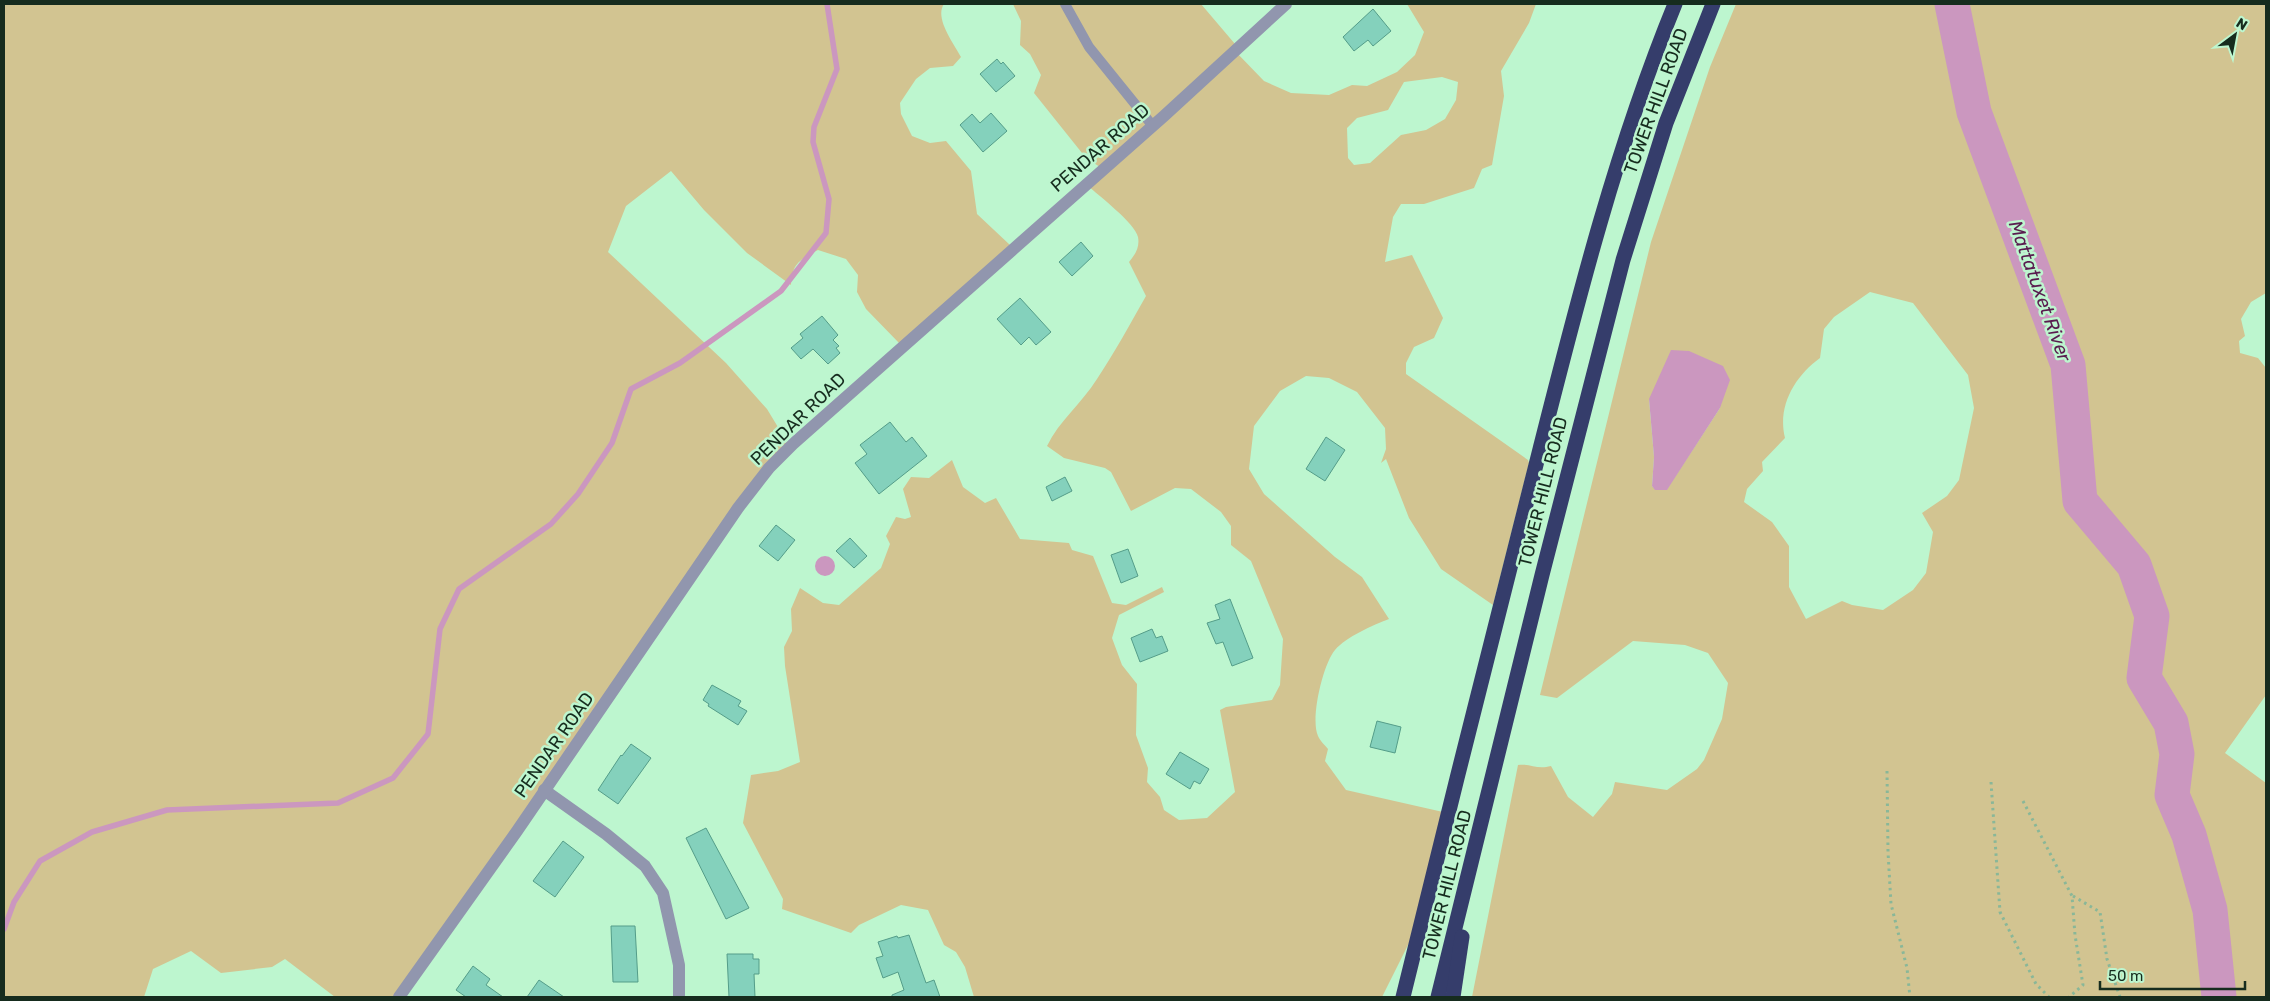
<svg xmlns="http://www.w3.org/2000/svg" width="2270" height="1001" font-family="Rubik,sans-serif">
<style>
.green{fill:#d2c491;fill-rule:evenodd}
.water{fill:#cb97bf}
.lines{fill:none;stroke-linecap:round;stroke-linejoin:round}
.stream{stroke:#cb97bf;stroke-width:5.5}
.river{stroke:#cb97bf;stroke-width:35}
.building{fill:#84d1bc;stroke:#549d89}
.path{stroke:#89b798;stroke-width:3;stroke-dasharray:2.5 4;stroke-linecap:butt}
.lane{stroke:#9196ae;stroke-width:10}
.street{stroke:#9196ae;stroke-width:12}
.highway{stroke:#353d6b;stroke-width:15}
.labels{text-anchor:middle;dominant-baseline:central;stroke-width:5;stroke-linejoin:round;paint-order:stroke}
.street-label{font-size:18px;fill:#162c1e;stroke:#bdf6cf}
.water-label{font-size:19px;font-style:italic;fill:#591c4f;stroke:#bdf6cf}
</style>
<rect width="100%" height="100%" fill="#bdf6cf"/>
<!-- green -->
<g class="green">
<path d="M 4,4 L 944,4 C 934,18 954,44 961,57 L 953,66 L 930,68 L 916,79 L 900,103 L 901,114 L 912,136 L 930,143 L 946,141 L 971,171 L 977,214 L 1010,245 L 900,344 L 866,309 L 857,292 L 858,275 L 846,259 L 818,250 C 799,260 792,264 791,285 L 747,253 L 704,210 L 671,171 L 626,206 L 608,252 L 726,363 L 767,409 L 790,447 L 754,483 L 400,997 L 335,997 L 285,959 L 272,967 L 221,973 L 191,951 L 153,969 L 144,997 L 4,997 Z"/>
<path d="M 1013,4 L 1201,4 L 1235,44 L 1235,51 L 1264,81 L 1291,93 L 1329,95 L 1352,85 L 1367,86 L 1397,72 L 1415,55 L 1424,32 L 1407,4 L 1536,4 L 1529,23 L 1501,71 L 1504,96 L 1492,165 L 1482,169 L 1474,188 L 1424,204 L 1401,204 L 1393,217 L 1385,262 L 1412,255 L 1443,318 L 1434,338 L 1414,347 L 1406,363 L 1406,374 L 1528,460 L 1529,463 L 1493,605 L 1441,569 L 1409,518 L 1386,459 L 1381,463 L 1386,449 L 1385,428 L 1357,392 L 1329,378 L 1306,376 L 1280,391 L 1254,426 L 1249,469 L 1264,494 L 1335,557 L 1362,577 L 1389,619 C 1373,625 1346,637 1335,650 C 1323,664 1310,719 1318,736 C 1320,741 1325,745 1328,749 L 1325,761 L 1346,790 L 1443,812 L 1413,935 L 1382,997 L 974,997 L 965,967 L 956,952 L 944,945 L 928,910 L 901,905 L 859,925 L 851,933 L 782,909 L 783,899 L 743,823 L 751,775 L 778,771 L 800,762 L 785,666 L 784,647 L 792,631 L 791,609 L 800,588 L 823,603 L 839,605 L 881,568 L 890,544 L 886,536 L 896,517 L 905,519 L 911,517 L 903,489 L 911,477 L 929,478 L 952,460 L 963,487 L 985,503 L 996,498 L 1020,539 L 1069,543 L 1072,550 L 1093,556 L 1112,603 L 1126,605 L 1162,587 L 1164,592 L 1119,615 L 1112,638 L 1122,665 L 1137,684 L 1136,735 L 1148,768 L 1147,782 L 1160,797 L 1164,810 L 1179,820 L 1207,818 L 1235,792 L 1220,710 L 1226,707 L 1272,700 L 1280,685 L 1283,639 L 1251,561 L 1231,545 L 1231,526 L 1221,512 L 1191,489 L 1175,488 L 1131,511 L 1111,472 L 1105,468 L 1064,458 L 1047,446 C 1059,421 1082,403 1097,379 C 1115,352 1130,324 1146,296 L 1129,262 C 1135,255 1140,247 1138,237 C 1135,223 1099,196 1087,185 L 1100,167 L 1086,158 L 1034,93 L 1041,75 L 1030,54 L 1020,45 L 1021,21 ZM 1442,77 L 1458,82 L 1456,100 L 1445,119 L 1426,130 L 1401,135 L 1370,163 L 1354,165 L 1348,158 L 1347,128 L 1357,118 L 1388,110 L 1404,82 Z"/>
<path d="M 1736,4 L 2266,4 L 2266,293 L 2251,302 L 2241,319 L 2245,336 L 2239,341 L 2240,353 L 2258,358 L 2266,368 L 2266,695 L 2225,753 L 2266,783 L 2266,997 L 1472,997 L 1518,765 C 1531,763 1536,770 1551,766 L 1568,797 L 1593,817 L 1612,794 L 1615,782 L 1667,790 L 1697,769 L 1704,760 L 1722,719 L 1728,683 L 1708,653 L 1685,645 L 1633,641 L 1557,698 L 1540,695 L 1651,242 L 1710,67 ZM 1870,292 L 1913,303 L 1968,375 L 1974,408 L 1959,480 L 1947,496 L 1922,513 L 1933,532 L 1926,573 L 1913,590 L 1883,610 L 1852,605 L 1842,601 L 1806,619 L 1789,587 L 1789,546 L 1772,522 L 1744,502 L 1747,489 L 1763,471 L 1762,462 L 1785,438 C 1777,406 1795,376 1820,358 L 1824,329 L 1834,317 ZM 1649,399 L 1720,408 L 1667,489 L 1655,489 L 1652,486 L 1654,457 Z"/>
</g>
<!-- water -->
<g class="water">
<polygon points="1671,350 1689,351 1723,366 1730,380 1720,408 1667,490 1655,490 1652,486 1654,457 1649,399"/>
<circle cx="825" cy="566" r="10"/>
</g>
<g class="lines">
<!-- stream -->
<polyline class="stream" points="4,929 14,902 40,861 92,832 167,810 338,803 393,778 428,734 440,629 459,589 551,524 578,494 612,443 631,389 680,363 781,291 826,233 829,199 813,142 814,127 837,69 827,4"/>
<!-- river -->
<polyline class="river" points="1952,4 1974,112 2068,365 2080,501 2134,565 2152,616 2144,678 2171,723 2177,754 2172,795 2189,835 2210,910 2219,997"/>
</g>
<!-- building -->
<g class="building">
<polygon points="1373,9 1391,31 1373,46 1368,40 1354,51 1343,37"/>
<polygon points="997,59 1001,64 1003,62 1015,76 996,92 980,74"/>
<polygon points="991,113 1007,131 983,152 960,125 972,114 980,123"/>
<polygon points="1081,242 1093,256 1072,276 1059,262"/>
<polygon points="1020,298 1051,332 1036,345 1029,337 1021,345 997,319"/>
<polygon points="822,316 838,335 833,340 839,346 836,348 840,353 828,364 813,349 801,359 791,348 803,338 800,334"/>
<polygon points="890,422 906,442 912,437 927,456 879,494 855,463 867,454 860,445"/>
<polygon points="1326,437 1345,450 1325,481 1306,469"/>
<polygon points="1065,477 1072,491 1052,501 1046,487"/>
<polygon points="776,525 795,540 778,561 759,546"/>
<polygon points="850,538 867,556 854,568 836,551"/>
<polygon points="1128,549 1138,576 1121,583 1111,555"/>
<polygon points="1230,599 1253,658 1232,666 1223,642 1216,644 1207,623 1220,619 1215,605"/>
<polygon points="1152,629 1156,638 1162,636 1168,651 1140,662 1131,638"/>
<polygon points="712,685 741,701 738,706 747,711 738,725 708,706 709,704 703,700"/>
<polygon points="1377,721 1401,727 1395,753 1370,747"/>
<polygon points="631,744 651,758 618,804 598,790 621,755 622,756"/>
<polygon points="1180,752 1209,769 1200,784 1194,781 1190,789 1166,774"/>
<polygon points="706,828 749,908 726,919 686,838"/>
<polygon points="563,841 584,857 555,897 533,881"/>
<polygon points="611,926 635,926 638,982 613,982"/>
<polygon points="909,935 926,983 934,980 940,997 892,997 892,995 904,990 898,972 883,978 876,958 883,956 878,942 897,936 898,938"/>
<polygon points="727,954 753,954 753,959 759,959 759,974 754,974 755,997 729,997"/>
<polygon points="473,966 490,979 486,985 503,997 466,997 456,990"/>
<polygon points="539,980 564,997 527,997"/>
</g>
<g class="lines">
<!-- path -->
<g class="path">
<polyline points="1887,771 1888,852 1891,904 1907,968 1910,997"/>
<polyline points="1991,782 2000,912 2036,984 2049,997"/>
<polyline points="2023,801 2072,896 2075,935 2083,985 2069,997"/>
<polyline points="2073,896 2100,912 2107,959 2120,997"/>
</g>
<!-- lane -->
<polyline class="lane" points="1065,4 1089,47 1152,125"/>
<!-- street -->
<g class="street">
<polyline points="544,790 606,834 645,866 663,893 679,965 679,997"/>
<polyline points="399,997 517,831 738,508 769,468 793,444 1164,116 1286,4"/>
</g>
<!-- highway -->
<g class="highway">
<path d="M 1403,997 C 1448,814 1493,632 1540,449 C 1578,299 1616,148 1675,4"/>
<polyline points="1438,997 1542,575 1623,260 1666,123 1713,4"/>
<polyline points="1453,997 1462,937"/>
</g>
</g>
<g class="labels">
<!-- street labels -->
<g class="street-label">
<text transform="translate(1656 101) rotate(-70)">TOWER HILL ROAD</text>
<text transform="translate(1100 148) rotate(-41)">PENDAR ROAD</text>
<text transform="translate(798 419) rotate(-44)">PENDAR ROAD</text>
<text transform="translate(1543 492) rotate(-76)">TOWER HILL ROAD</text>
<text transform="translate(554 745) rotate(-55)">PENDAR ROAD</text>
<text transform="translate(1447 885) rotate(-76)">TOWER HILL ROAD</text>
</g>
<!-- water labels -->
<g class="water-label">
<text transform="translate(2040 291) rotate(70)">Mattatuxet River</text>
</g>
</g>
<!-- border -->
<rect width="2270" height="1001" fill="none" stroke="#162c1e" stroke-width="10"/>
<!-- north arrow -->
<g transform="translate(2235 35) rotate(32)" stroke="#bdf6cf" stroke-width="4" paint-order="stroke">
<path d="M0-4L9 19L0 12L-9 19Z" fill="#162c1e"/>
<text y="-8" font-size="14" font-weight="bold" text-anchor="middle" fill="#162c1e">N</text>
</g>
<!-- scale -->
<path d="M2100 981v8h145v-8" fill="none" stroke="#162c1e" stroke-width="2.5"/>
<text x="2108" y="981" font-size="15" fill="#162c1e" stroke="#bdf6cf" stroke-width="4" paint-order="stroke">50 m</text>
</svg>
